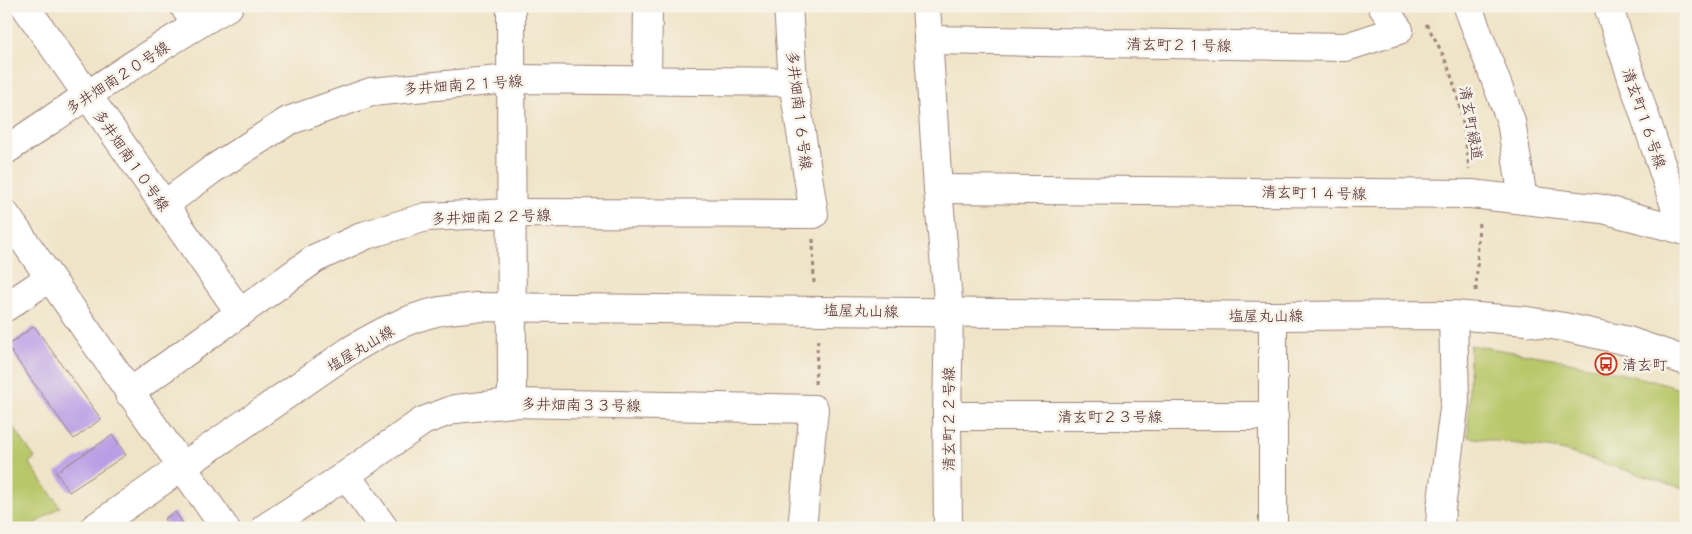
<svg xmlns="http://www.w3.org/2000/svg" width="1692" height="534" font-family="Mali,'Klee One',sans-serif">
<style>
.green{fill:#b8c769;stroke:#81734a}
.building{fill:#b99ee5}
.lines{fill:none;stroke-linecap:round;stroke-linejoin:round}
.minor-casing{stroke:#9c8279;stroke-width:30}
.tertiary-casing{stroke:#9c8279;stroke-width:30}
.path{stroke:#9c8279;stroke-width:3;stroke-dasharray:4 4;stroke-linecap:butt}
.minor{stroke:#fff;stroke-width:28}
.tertiary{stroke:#fff;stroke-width:28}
.labels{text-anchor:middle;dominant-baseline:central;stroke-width:5;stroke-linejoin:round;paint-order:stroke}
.street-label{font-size:15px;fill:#4a1f2b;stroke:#f7f3e8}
.poi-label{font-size:15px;fill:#4a1f2b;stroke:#f7f3e8;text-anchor:start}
</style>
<rect width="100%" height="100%" fill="#f7f3e8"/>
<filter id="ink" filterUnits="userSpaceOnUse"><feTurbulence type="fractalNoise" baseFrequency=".02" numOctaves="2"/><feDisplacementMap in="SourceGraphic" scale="10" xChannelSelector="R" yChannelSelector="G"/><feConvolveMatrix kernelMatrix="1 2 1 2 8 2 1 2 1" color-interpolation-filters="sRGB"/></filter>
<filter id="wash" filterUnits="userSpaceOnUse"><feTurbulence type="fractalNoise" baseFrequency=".0096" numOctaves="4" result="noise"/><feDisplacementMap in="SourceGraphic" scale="20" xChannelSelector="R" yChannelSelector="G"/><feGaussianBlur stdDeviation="1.12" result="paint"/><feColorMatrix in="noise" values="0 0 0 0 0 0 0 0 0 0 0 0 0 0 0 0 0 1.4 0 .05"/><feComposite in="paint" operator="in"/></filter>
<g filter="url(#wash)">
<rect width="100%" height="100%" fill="#efe4c7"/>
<!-- green -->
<g class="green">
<polygon points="1470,345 1552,358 1663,383 1686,392 1686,489 1561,450 1468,437"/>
<polygon points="6,416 35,458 29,462 60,507 28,528 6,528"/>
</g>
<g id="blocks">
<!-- building -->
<g class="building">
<polygon points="34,326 101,419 74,439 7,346"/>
<polygon points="113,435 126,455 69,492 56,472"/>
<polygon points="175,512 186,528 170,528 164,519"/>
</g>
</g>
</g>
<g filter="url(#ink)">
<use href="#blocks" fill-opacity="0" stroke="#9c8279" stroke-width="1"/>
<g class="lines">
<!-- minor casing -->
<g class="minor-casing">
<g id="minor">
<polyline points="25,6 240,313"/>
<polyline points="184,6 196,25"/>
<polyline points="511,6 512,403"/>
<polyline points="926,6 938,189 949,311 947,416 948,528"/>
<polyline points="1470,6 1468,7 1511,121 1523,200"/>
<polyline points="1608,6 1683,230"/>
<polyline points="928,40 1346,47 1399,30 1382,6"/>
<polyline points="647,80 648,6"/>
<path d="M 6,150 C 79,101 152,50 229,6"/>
<polyline points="938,189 1471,194 1603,209 1686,231"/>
<polyline points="164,205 213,169 288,121 371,92 511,79 793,82"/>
<polyline points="6,215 225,528"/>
<polyline points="6,307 49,278"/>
<polyline points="1273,316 1273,528"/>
<polyline points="129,393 316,258 366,235 426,217 511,213 814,214 793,82 788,6"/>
<polyline points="947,416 1274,416"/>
<polyline points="346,475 384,528"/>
<polyline points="265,528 346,475 423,421 455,409 512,403 814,409 802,528"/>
<polyline points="1440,528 1441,508 1455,401 1453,315"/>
</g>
</g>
<!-- tertiary casing -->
<g class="tertiary-casing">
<path id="tertiary" d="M 94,528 L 351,350 C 378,334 405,319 436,312 C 449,309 463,309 475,307 L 1273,316 L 1453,315 L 1527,321 L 1564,327 L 1628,341 L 1686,361"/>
</g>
<!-- path -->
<g class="path">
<path d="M 1426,24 C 1456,71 1463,114 1469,169"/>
<polyline points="813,239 814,284"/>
<polyline points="1476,291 1479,220"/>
<polyline points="815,384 818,337"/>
</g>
<!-- minor -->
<use href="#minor" class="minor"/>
<!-- tertiary -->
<use href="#tertiary" class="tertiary"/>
</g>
</g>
<!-- icons -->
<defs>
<g id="bus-ring" transform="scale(1.125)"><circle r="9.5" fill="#f7f3e8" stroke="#c8321e" stroke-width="1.5"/><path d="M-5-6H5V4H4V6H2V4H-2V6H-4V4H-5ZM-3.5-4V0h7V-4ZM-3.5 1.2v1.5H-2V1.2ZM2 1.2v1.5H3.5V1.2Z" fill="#c8321e"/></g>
</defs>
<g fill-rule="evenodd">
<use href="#bus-ring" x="1606" y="364"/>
</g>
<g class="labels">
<!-- street labels -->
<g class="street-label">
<text transform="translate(1179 44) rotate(1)">清玄町２１号線</text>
<text transform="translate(117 77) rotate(-33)">多井畑南２０号線</text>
<text transform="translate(463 84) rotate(-4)">多井畑南２１号線</text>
<text transform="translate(800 110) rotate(83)">多井畑南１６号線</text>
<text transform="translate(1645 118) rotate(71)">清玄町１６号線</text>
<text transform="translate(1472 123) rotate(80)">清玄町緑道</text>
<text transform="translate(132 160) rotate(55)">多井畑南１０号線</text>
<text transform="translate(1314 192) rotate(1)">清玄町１４号線</text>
<text transform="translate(491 216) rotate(-2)">多井畑南２２号線</text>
<text transform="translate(861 310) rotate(1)">塩屋丸山線</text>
<text x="1266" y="315">塩屋丸山線</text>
<text transform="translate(360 348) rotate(-31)">塩屋丸山線</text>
<text transform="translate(581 404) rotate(1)">多井畑南３３号線</text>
<text x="1110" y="416">清玄町２３号線</text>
<text transform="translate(948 419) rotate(-90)">清玄町２２号線</text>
</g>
<!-- poi labels -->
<g class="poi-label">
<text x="1622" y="364">清玄町</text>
</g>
</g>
<!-- margin -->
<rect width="1692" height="534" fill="none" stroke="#f7f3e8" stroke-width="25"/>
</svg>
